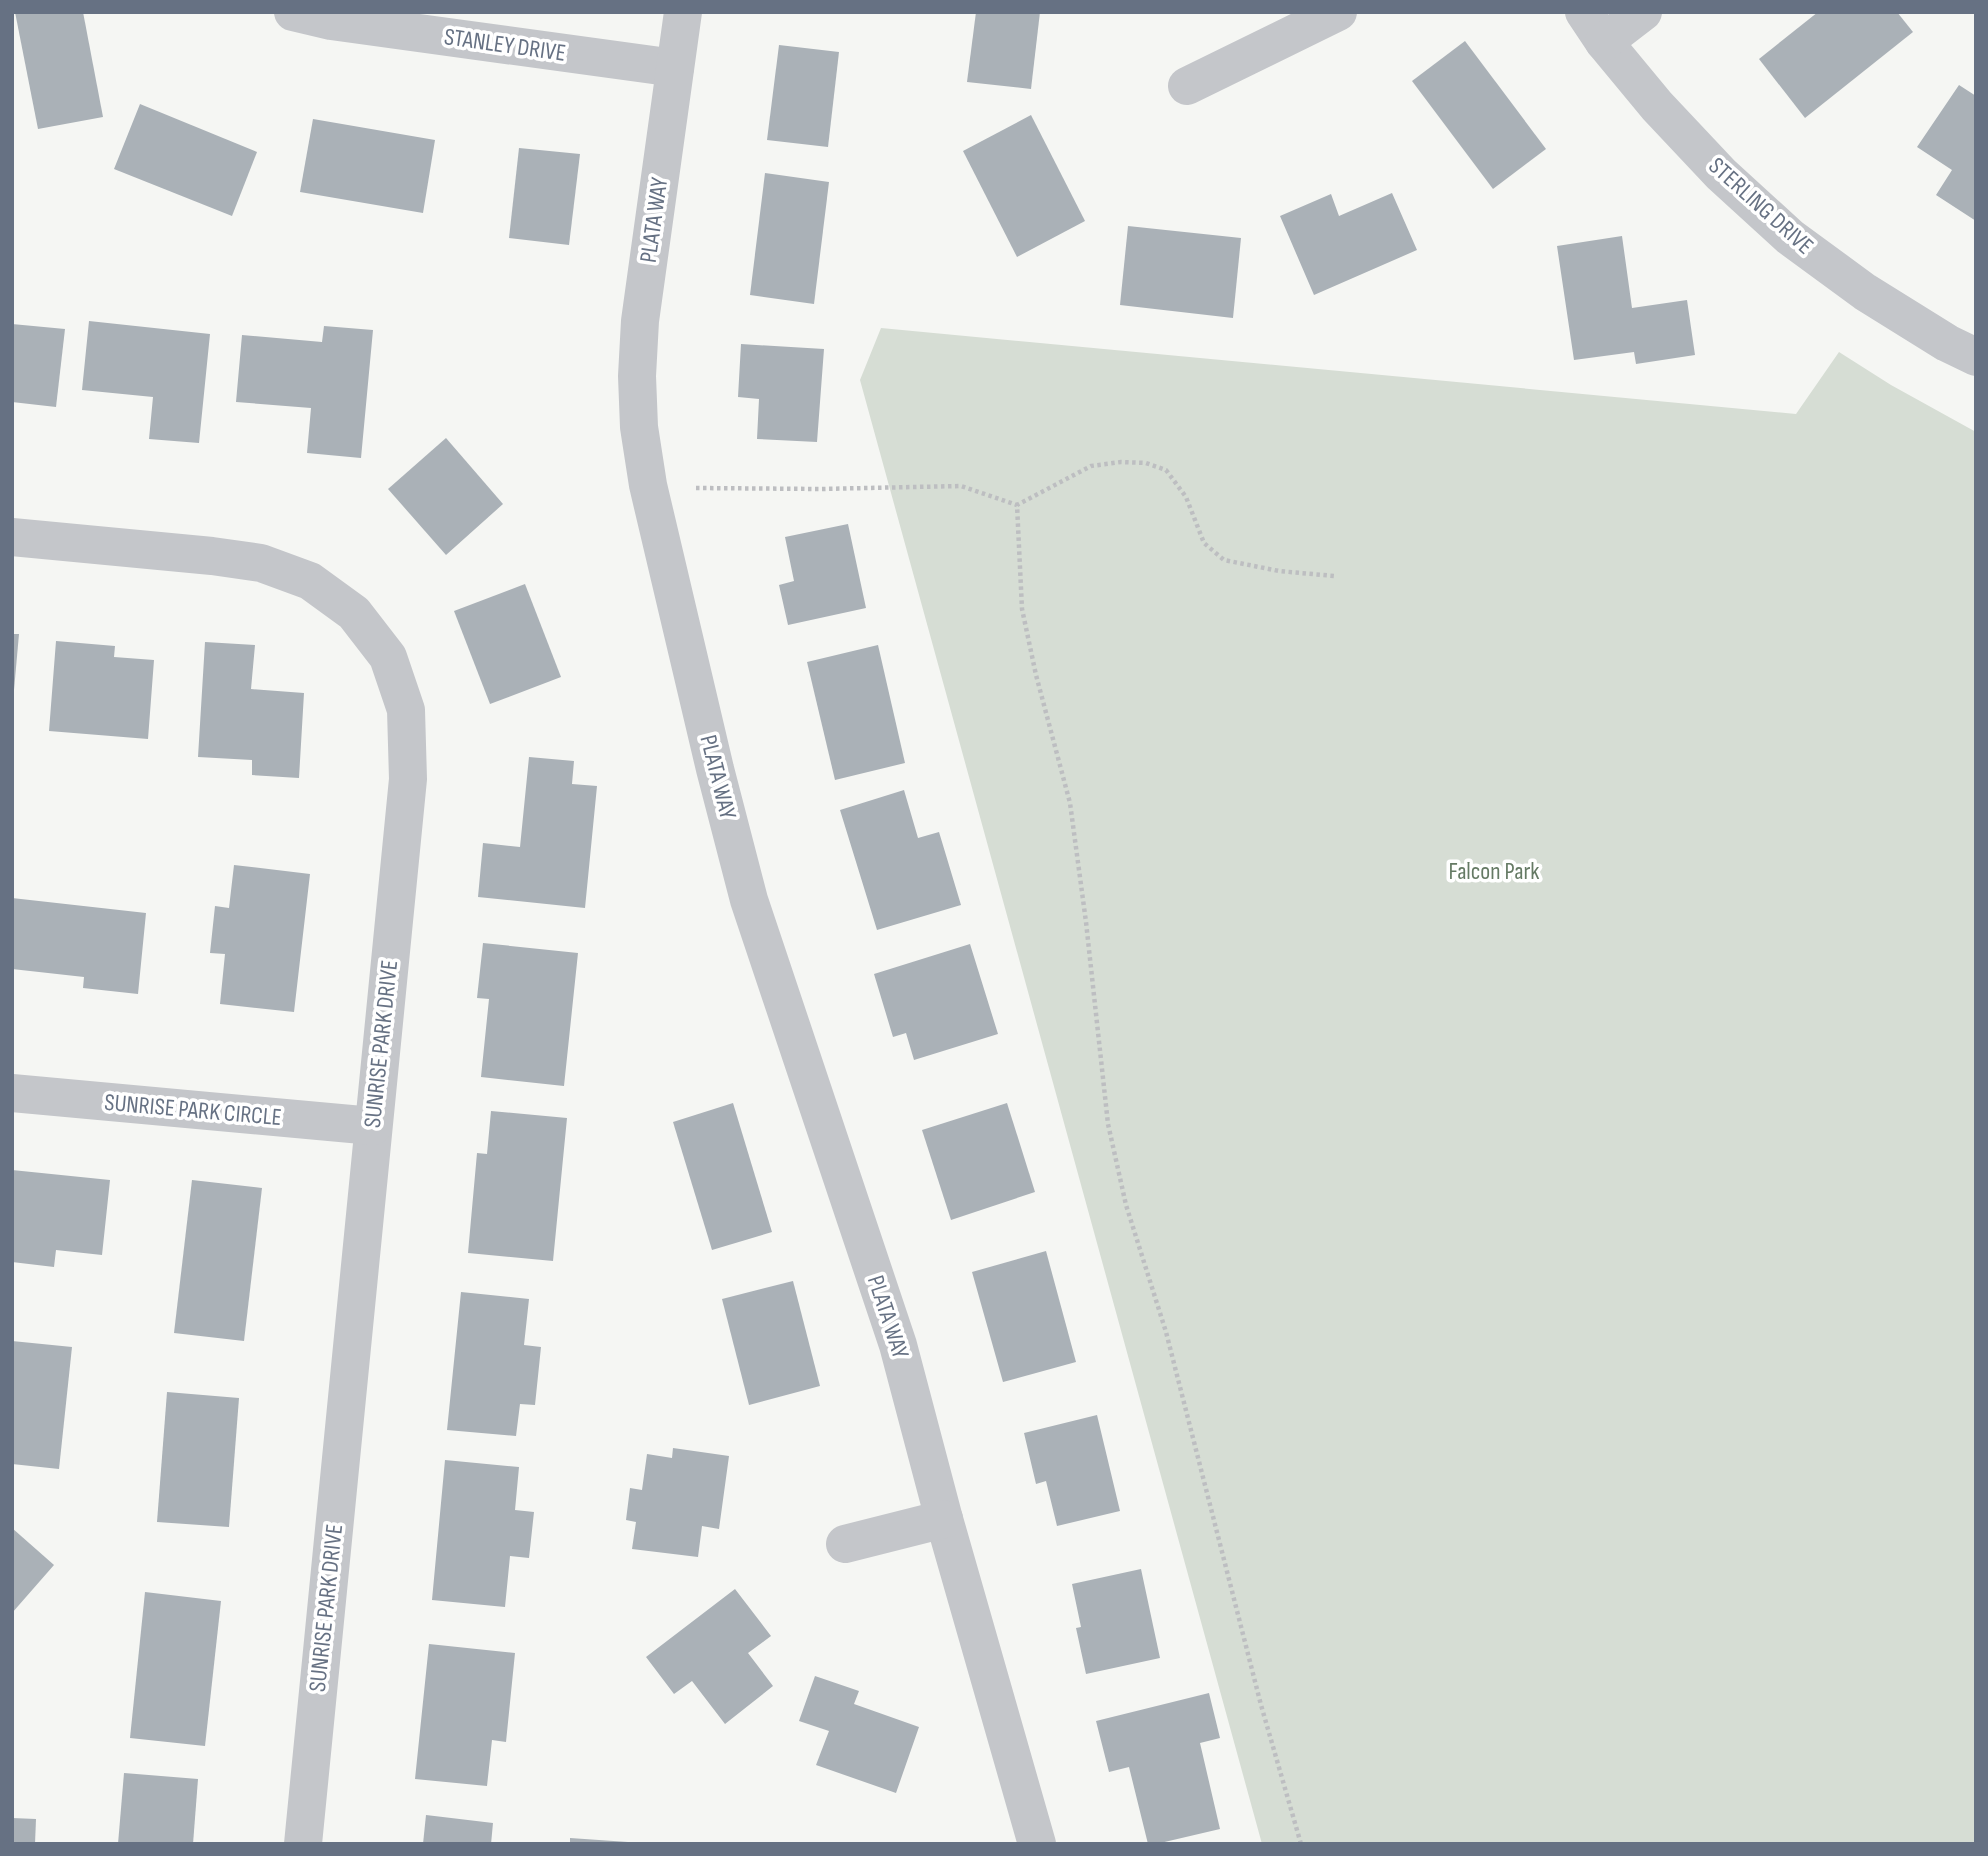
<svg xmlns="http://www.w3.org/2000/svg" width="1988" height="1856" font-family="'Sofia Sans Condensed',sans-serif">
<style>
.green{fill:#d6ddd4}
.building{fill:#aab1b7}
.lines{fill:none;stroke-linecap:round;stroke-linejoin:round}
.path{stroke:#bdbec1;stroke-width:4.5;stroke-dasharray:3.5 3.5;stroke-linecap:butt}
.minor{stroke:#c4c6ca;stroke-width:38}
.labels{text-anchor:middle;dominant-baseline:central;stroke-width:7;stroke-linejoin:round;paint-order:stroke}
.street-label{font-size:24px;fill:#667183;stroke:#fff}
.park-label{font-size:24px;fill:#657a64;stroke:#fff}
</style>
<rect width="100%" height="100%" fill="#f5f6f3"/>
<!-- green -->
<polygon class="green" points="881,328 1796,414 1839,352 1891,385 1976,432 1976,1844 1262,1844 860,380"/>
<!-- building -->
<g class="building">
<polygon points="15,12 83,12 103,117 38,129"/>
<polygon points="976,12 1040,12 1031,89 967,82"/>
<polygon points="1818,12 1897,12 1913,32 1805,118 1759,59"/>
<polygon points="1465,41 1546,149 1493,189 1412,81"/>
<polygon points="779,45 839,52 828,147 767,140"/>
<polygon points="1959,85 1976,96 1976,221 1936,195 1952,170 1917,147"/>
<polygon points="140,104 257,152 232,216 114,169"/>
<polygon points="1031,115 1085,221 1017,257 963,151"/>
<polygon points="313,119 435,140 423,213 300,192"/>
<polygon points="519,148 580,154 569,245 509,238"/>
<polygon points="765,173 829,182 814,304 750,295"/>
<polygon points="1392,193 1417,250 1314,295 1280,216 1331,194 1339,216"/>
<polygon points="1128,226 1241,238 1233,318 1120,305"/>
<polygon points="1622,236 1632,308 1687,300 1695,355 1636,364 1634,352 1574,360 1557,246"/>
<polygon points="89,321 210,334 199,443 149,439 153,397 82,390"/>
<polygon points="12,324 65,329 56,407 12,402"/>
<polygon points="324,326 373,330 361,458 307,453 311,408 236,402 242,335 322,342"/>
<polygon points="741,344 824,349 817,442 757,439 759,399 738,397"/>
<polygon points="446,438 503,504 446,555 388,489"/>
<polygon points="848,524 866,608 788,625 779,585 794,581 785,537"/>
<polygon points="525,584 561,677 490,704 454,611"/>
<polygon points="12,634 19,634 14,690 12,690"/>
<polygon points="56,641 115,646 114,657 154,660 148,739 49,731"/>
<polygon points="205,642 255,645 251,689 304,693 299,778 252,775 252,760 198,757"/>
<polygon points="878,645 905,763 835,780 807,662"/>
<polygon points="529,757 574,761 572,784 597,786 585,908 478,897 483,843 520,847"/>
<polygon points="904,790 918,838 939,832 961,905 877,930 840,810"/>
<polygon points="234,865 310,874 294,1012 220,1004 225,954 210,953 215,906 229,908"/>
<polygon points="12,898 146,913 138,994 83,988 84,977 12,969"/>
<polygon points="483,943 578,953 564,1086 481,1077 489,999 477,998"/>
<polygon points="970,944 998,1034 914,1060 906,1033 893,1037 874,974"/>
<polygon points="733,1103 772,1232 712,1250 673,1122"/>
<polygon points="1007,1103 1035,1192 951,1220 922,1130"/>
<polygon points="491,1111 567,1118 553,1261 468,1253 477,1153 487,1154"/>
<polygon points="12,1170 110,1180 102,1255 56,1250 54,1267 12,1262"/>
<polygon points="192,1180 262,1188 244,1341 174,1333"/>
<polygon points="1046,1251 1076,1362 1003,1382 972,1272"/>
<polygon points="793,1281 820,1386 749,1405 722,1299"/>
<polygon points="461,1292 529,1299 524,1345 541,1347 535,1405 520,1404 516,1436 447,1430"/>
<polygon points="12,1341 72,1347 59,1469 12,1464"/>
<polygon points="167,1392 239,1398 229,1527 157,1522"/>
<polygon points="1097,1415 1120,1511 1057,1526 1046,1481 1036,1484 1024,1433"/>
<polygon points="673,1448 729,1456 719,1529 702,1526 698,1557 632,1549 636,1522 626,1520 630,1488 642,1490 647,1454 672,1458"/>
<polygon points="445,1460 519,1467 515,1510 534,1512 529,1558 510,1556 505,1607 432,1600"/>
<polygon points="12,1528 54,1565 12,1613"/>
<polygon points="1141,1569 1160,1658 1086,1674 1076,1628 1081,1627 1072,1584"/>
<polygon points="735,1589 771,1636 748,1653 773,1686 725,1724 692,1681 674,1694 646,1657"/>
<polygon points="145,1592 221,1601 205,1746 130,1738"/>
<polygon points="429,1644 515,1653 506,1742 492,1740 487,1786 415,1779"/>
<polygon points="815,1676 859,1691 854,1704 919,1727 896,1793 816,1765 829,1731 799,1721"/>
<polygon points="1209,1693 1220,1738 1200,1743 1220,1829 1156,1844 1148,1844 1129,1767 1109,1772 1096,1721"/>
<polygon points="124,1773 198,1779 193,1844 118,1844"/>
<polygon points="426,1815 493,1823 491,1844 423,1844"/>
<polygon points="12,1818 36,1819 35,1844 12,1844"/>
<polygon points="570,1838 628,1842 628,1844 570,1844"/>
</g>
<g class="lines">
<!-- path -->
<g class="path">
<polyline points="696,488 820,489 961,486 1017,505"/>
<polyline points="1301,1844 1261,1705 1166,1332 1126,1205 1108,1124 1086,922 1070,803 1036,675 1022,609 1017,505 1091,466 1121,462 1146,463 1166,470 1186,497 1204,543 1224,560 1279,571 1334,576"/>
</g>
<!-- minor -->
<g class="minor">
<polyline points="293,12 331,21 675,68"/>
<polyline points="683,12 640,321 637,376 639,427 648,485 715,769 749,900 898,1345 944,1519 1037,1844"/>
<polyline points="1584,12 1604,42 1657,106 1721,174 1790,237 1865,292 1947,343 1976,357"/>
<polyline points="1604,42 1643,12"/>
<polyline points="1187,86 1338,12"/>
<polyline points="12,537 212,556 261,563 310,581 354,613 388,657 406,710 408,779 303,1844"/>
<polyline points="12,1093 373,1126"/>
<polyline points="845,1544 944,1519"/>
</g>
</g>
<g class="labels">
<!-- street labels -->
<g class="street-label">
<text transform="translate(505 45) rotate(8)">STANLEY DRIVE</text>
<text transform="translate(1761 206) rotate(42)">STERLING DRIVE</text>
<text transform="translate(654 220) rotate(-82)">PLATA WAY</text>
<text transform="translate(718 777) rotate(76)">PLATA WAY</text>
<text transform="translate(381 1044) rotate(-84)">SUNRISE PARK DRIVE</text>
<text transform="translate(193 1110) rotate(5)">SUNRISE PARK CIRCLE</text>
<text transform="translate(888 1317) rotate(72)">PLATA WAY</text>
<text transform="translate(326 1608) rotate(-84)">SUNRISE PARK DRIVE</text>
</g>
<!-- park labels -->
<g class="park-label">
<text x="1494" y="871">Falcon Park</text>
</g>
</g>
<!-- border -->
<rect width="1988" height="1856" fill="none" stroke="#667183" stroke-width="28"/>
</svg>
